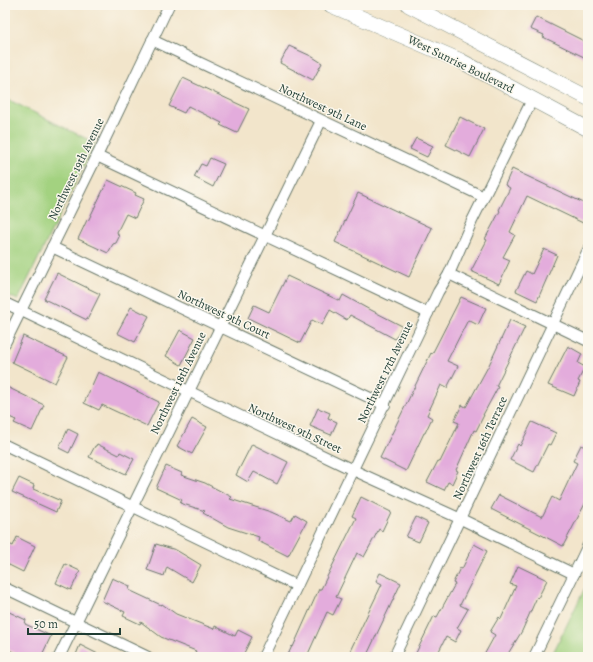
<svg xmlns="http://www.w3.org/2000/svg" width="593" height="662" font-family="Alegreya,serif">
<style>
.green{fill:#a3d280;stroke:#61885a}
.building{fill:#e3acdc}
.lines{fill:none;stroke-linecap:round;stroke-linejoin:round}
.street-casing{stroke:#697869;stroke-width:12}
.primary-casing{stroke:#697869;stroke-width:16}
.street{stroke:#fff;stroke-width:10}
.primary{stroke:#fff;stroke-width:15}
.labels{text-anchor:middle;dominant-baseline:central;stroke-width:3;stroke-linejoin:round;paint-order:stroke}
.street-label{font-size:12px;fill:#1f3d34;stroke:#fbf7ec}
</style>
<rect width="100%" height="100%" fill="#fbf7ec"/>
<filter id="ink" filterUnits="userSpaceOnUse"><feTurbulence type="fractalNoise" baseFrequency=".025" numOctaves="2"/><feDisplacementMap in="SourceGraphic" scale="8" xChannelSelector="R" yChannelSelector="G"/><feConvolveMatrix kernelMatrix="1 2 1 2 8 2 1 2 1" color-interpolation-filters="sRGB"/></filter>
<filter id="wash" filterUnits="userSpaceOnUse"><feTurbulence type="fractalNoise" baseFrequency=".012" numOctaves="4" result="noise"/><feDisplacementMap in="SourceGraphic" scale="16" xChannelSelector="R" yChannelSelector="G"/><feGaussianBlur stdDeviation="0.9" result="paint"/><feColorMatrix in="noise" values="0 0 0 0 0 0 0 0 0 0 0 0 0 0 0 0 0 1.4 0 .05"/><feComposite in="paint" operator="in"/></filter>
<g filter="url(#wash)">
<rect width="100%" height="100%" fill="#f2e5cb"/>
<!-- green -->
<g class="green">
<polygon points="5,98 95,143 18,300 5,294"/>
<polygon points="588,582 588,657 551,657"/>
</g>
<g id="blocks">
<!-- building -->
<g class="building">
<polygon points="536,17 588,43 588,59 543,37 544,35 530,29"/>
<polygon points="289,46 311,56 322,63 313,80 280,63"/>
<polygon points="183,78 249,109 237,133 220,125 222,123 188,106 184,113 169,106"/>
<polygon points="460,117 484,129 470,157 446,145"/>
<polygon points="416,138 433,146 427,157 410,149"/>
<polygon points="210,158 224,164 213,187 194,177 201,164 206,166"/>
<polygon points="512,169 588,205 588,218 585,224 527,196 510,232 515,235 503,257 510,260 499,284 471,271 487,240 485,239 500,211 499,210 510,188 505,185"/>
<polygon points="108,180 136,193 135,195 144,199 135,218 126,214 117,232 119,237 116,243 113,244 108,253 78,239 87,220 88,221"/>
<polygon points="358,193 432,228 409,277 335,242"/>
<polygon points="544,249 557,255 537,301 516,291 526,271 532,274"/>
<polygon points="57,273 100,294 87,320 44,299"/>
<polygon points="287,276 340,301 343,295 370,310 371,310 402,326 395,339 350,315 347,320 330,310 322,325 312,320 300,343 248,318 254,305 269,312"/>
<polygon points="461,297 486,308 478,325 468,320 447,361 458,366 447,388 441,385 427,415 432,418 425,433 424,433 406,471 380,458 431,353 432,354"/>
<polygon points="131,307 149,316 135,342 117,333"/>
<polygon points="510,320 525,327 496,386 498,387 483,415 484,415 476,431 474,430 456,470 458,471 452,484 448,482 444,490 427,482 438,461 440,462 459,423 454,421 462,405 466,407 489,365"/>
<polygon points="180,330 195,338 181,365 166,356"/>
<polygon points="23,336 68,357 55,383 12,362"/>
<polygon points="568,346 582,354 578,363 585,367 578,381 580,382 574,396 548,385"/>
<polygon points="98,372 159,402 147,426 102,405 99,410 84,403"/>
<polygon points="5,386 44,405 32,431 14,423 16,420 5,415"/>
<polygon points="318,408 330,413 328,418 337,422 331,435 310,426"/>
<polygon points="192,419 207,427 192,454 177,446"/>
<polygon points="532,422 556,433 550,445 548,444 534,472 510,460 518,444 520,446"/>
<polygon points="68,429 78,434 69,453 59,448"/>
<polygon points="588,441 588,498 563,546 491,509 499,495 542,517 552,497 559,501 577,463 573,461 581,445 585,447"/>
<polygon points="97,444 119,455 120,452 134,459 126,474 89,457 95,446 96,446"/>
<polygon points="252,444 288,462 277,484 254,472 248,482 236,475"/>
<polygon points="166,466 182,473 181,475 205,483 232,497 230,499 271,512 291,521 295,514 307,521 288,556 258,541 259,537 228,527 203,513 205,511 180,503 182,500 156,488"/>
<polygon points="19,478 34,485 33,489 61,501 56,512 12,492"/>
<polygon points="361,497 391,512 382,531 379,529 364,557 357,553 336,597 341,599 333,615 327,612 308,654 314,657 287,657 292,646 293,647 319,589 321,589 356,518 352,516"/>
<polygon points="416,517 428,523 419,542 406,537"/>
<polygon points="17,537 35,546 23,572 5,563 5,542 13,546"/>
<polygon points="156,544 176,550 201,565 192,582 167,567 164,576 147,570"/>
<polygon points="474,544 487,551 460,605 468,609 457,628 461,630 455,642 446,637 436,657 414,657 434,616 437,617 455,584 453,583 460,568 462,569"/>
<polygon points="65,564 80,571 71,590 56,583"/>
<polygon points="518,566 547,580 538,598 537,597 522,631 506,657 483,657 495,635 490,632 499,617 501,619 516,586 510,584"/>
<polygon points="380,573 401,583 366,657 362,657 350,651 382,584 376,581"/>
<polygon points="112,578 130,586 129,590 161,605 162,604 176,614 214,629 215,626 235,636 238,630 252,637 242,657 203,657 195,653 196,651 161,637 141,622 140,624 123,616 125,612 102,601"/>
<polygon points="5,610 26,620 25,624 51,636 41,657 23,657 5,648"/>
<polygon points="80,645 104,657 75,657"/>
</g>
</g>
</g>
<g filter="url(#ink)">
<use href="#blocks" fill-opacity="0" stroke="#697869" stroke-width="1"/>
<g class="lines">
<!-- street casing -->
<g class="street-casing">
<g id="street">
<polyline points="152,40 484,197"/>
<polyline points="97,156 428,313"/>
<polyline points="52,247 385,405"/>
<polyline points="449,274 588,341"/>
<polyline points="5,303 353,470 461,519 574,574"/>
<polyline points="5,343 97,156 169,5"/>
<polyline points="5,445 297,586"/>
<polyline points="5,588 148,657"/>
<polyline points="59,657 321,121"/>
<polyline points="263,657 438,292 449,274 472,221 532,100"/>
<polyline points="394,657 588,250"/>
<polyline points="534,657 588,545"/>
</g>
</g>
<!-- primary casing -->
<g class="primary-casing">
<g id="primary">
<polyline points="331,5 461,61 588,129"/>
<polyline points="409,5 588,98"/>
</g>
</g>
<!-- street -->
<use href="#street" class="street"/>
<!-- primary -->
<use href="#primary" class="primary"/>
</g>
</g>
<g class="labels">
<!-- street labels -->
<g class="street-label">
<text transform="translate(461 64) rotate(26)">West Sunrise Boulevard</text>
<text transform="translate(323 107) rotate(25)">Northwest 9th Lane</text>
<text transform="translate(76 169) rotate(-64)">Northwest 19th Avenue</text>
<text transform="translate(224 314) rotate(25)">Northwest 9th Court</text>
<text transform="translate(385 372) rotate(-64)">Northwest 17th Avenue</text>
<text transform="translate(178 383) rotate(-64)">Northwest 18th Avenue</text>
<text transform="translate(295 428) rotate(25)">Northwest 9th Street</text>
<text transform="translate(480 448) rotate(-65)">Northwest 16th Terrace</text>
</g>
</g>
<!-- margin -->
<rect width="593" height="662" fill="none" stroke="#fbf7ec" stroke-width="20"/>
<!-- scale -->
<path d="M28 628v6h92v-6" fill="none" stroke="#1f3d34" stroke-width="2"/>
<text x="34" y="628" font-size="12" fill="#1f3d34" stroke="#fbf7ec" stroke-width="3" paint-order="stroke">50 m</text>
</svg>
